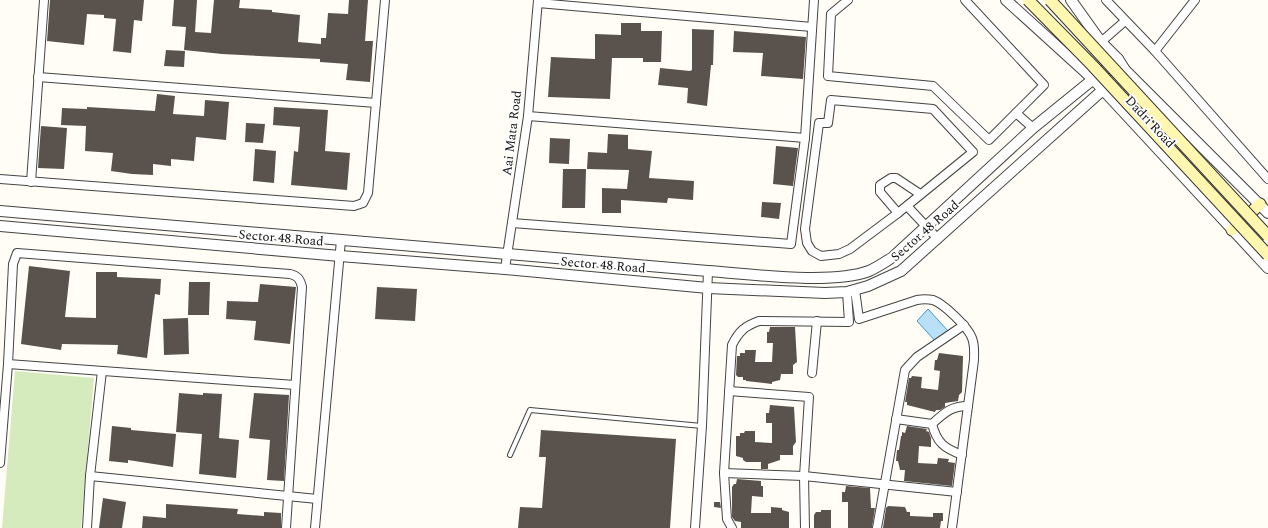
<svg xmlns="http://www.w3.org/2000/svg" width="1268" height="528" font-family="Spectral,serif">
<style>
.green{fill:#d5ebbd}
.water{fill:#b9e0f7;stroke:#3f96cf}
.building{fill:#5a524d}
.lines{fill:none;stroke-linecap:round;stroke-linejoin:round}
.service-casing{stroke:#444;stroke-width:6}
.minor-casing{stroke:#444;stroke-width:10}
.tertiary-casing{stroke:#444;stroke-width:12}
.secondary-casing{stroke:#333;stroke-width:13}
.service{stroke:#fff;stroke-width:4}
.minor{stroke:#fff;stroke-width:8}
.tertiary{stroke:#fff;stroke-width:10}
.secondary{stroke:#fff6b0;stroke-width:11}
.secondary-bridge-casing{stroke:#333;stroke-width:13;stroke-linecap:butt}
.secondary-bridge{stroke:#fff6b0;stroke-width:11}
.labels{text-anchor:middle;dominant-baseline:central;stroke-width:4;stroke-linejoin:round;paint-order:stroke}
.street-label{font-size:13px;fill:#111;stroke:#fff}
</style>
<rect width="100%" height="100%" fill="#fffdf5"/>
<!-- green -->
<polygon class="green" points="15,371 94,378 81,528 2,528"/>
<!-- water -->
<polygon class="water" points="928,309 949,332 937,343 917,321"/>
<!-- building -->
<g class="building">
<polygon points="50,0 144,0 142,21 134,20 131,53 113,51 116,19 104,18 104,15 87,14 84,45 47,41"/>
<polygon points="174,0 197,0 195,32 211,33 214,0 240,0 239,8 272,10 272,12 300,15 298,42 321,44 321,38 326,38 328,13 348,14 349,0 368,0 365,41 373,41 370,82 346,80 348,64 320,62 320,59 222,54 184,50 186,27 172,26"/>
<polygon points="621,23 641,23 641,31 662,31 661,62 643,62 643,58 612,58 610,99 548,97 551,57 595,59 595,34 621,35"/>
<polygon points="692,29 714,30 713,65 711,65 707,106 687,103 688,88 658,85 660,68 690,71 692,70"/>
<polygon points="734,31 806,37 803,79 761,76 763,53 733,52"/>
<polygon points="166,50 185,51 184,67 164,66"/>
<polygon points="157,94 175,96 173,114 204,116 205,100 229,102 226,140 196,137 194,161 171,159 171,166 153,164 153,175 132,174 111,171 113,153 85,151 86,126 61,125 62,108 87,109 87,107 155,111"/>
<polygon points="274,107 328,110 325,151 350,153 347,190 291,185 294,151 298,152 300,127 273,125"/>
<polygon points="246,123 265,124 263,143 245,142"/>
<polygon points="41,126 67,128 64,169 38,168"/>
<polygon points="608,134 628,135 628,149 652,151 649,178 694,181 693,200 668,198 667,203 621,200 621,213 602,213 602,188 627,189 629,170 587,169 588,152 607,153"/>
<polygon points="550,138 570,139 569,164 549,163"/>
<polygon points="776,146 798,148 793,186 773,184"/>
<polygon points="255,149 276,151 274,183 253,181"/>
<polygon points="563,169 586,169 585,208 562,208"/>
<polygon points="762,202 781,203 779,219 761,217"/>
<polygon points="29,266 70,271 65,317 96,318 96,272 117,272 117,277 161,279 160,295 155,294 147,358 117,354 118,345 62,344 61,350 21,344"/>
<polygon points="189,282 210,282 209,315 188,315"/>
<polygon points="260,284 296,287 290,344 254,340 256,321 226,319 227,301 258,302"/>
<polygon points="377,287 417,289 415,321 375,319"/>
<polygon points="188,318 189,354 164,355 163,319"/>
<polygon points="770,327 795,327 797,362 793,365 793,374 781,374 780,380 772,382 772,384 746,381 746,380 743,380 743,377 738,377 736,375 737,356 740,356 740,353 745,353 745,350 756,350 755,362 772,362 773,343 767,343 767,332 769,332"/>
<polygon points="939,353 963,356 962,392 959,395 958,401 945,403 945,407 940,410 936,410 935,412 907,405 907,402 905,402 909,378 911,378 912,376 922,377 921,388 938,390 940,371 934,370 935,360 937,360"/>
<polygon points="179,393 203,395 203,393 222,394 219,438 239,440 236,478 199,474 202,434 176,432"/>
<polygon points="254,393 289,395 284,481 267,480 270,440 249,438"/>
<polygon points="770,405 794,407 796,442 793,446 793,455 780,455 780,460 768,464 768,469 761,469 761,462 746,462 743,460 743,458 736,456 736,436 740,436 740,433 744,433 745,431 755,431 755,442 772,443 772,423 766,423 766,413 769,413"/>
<polygon points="112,426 131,428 131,430 176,434 173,467 128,460 128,463 109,461"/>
<polygon points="907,426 927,429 926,431 929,432 931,438 931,447 919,446 918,463 937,464 938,458 949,459 948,462 955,463 952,486 904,481 905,470 900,470 898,461 896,461 897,450 899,450 901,436 902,436 902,432 905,433"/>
<polygon points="541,430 676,439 670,528 518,528 520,507 542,508 546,457 539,457"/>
<polygon points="737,479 761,481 761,486 763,486 763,497 752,496 751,513 771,513 771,507 782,508 782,510 789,512 789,528 741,528 741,522 735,521 732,517 732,487 734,484 736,484"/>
<polygon points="846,486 870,488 871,508 875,508 872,528 848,528 848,502 842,502 842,492 845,492"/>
<polygon points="103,498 126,502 122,528 99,528"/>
<polygon points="714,502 720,502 721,508 714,507"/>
<polygon points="166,504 238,509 237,514 264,516 264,512 281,513 281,528 142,528 143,516 166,518"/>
<polygon points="888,506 905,507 907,512 910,512 910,516 933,517 933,513 943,513 943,521 941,521 940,528 883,528 886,508"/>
<polygon points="821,510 831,510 831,528 814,528 814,515 816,512 821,512"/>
</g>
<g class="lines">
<!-- service casing -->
<g class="service-casing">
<polyline id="service" points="510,455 530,410 702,426"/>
</g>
<!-- minor casing -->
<g class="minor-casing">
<g id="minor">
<polyline points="848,0 831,14 828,76 933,86 989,140 1044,85 965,0"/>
<polyline points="1106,0 1155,51 1268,179"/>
<polyline points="538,3 812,27"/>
<polyline points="1101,42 1125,21"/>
<polyline points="1155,51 1195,0"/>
<polyline points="38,77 376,103"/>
<polygon points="831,100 933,109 973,152 898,213 850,249 839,254 821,256 812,251 807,243 805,229 819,123 828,123"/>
<polyline points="1016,113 1033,128"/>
<polyline points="528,116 805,138"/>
<polyline points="0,179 354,206 363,203 368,193 385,0"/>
<polyline points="31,182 44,0"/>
<polyline points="907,206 938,239"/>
<polyline points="898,213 880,192 880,185 891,178 896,178 920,194"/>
<polyline points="512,223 791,244 805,138 814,0"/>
<polyline points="505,269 528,116 538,0"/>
<path d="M 855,290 L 859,319 L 917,300 C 923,299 927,299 933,300 C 944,304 968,327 972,338 C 975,346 974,352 974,360 L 952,528"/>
<polyline points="8,364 295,385"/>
<polyline points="812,373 817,321"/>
<polyline points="729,391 809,397 804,476 805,528"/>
<polyline points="896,419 932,424"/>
<path d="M 962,455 C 944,448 937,443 932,424 C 944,413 951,406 968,406"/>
<path d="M 0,463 L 8,364 L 13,264 L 17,253 L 290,274 C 298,276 300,279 302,287 L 286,528"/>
<polyline points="724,473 804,476 957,492"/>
<polyline points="90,476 317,499"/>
<polyline points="87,528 90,476 102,371"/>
<polyline points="315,528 341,240"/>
<polyline points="695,528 702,426 708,271"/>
<path d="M 732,528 L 727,519 L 724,473 L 732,345 C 739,331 745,326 759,321 L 849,322 L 847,292"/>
<polyline points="877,528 905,370 917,357 964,325"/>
</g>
</g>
<!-- tertiary casing -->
<g class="tertiary-casing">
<g id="tertiary">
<polyline points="1006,0 1093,79 1268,268"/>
<polyline points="1071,0 1101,42 1118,59 1125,70 1268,213"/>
<path d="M 0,211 L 708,271 C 751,274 831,285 869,271 C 878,267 885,262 893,257 L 1033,128 L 1118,59"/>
<polyline points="0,226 340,256 505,269 708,288 825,293 847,292 868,286 901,271 1125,70"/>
</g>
</g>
<!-- secondary casing -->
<g class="secondary-casing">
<polyline id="secondary" points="1232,230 1260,204"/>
</g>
<!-- service -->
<use href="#service" class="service"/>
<!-- minor -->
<use href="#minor" class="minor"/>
<!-- tertiary -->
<use href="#tertiary" class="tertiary"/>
<!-- secondary -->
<use href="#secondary" class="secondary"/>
<!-- secondary-bridge casing -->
<g class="secondary-bridge-casing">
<g id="secondary-bridge">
<polyline points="1028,0 1092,65 1268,255"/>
<polyline points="1050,0 1268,236"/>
</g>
</g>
<!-- secondary-bridge -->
<use href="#secondary-bridge" class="secondary-bridge"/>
</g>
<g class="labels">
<!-- street labels -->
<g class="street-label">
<text transform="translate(1150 122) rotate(47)">Dadri Road</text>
<text transform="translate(512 133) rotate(-83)">Aai Mata Road</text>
<text transform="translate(925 231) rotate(-41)">Sector 48 Road</text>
<text transform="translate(281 238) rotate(5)">Sector 48 Road</text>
<text transform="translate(603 265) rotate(5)">Sector 48 Road</text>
</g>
</g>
</svg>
